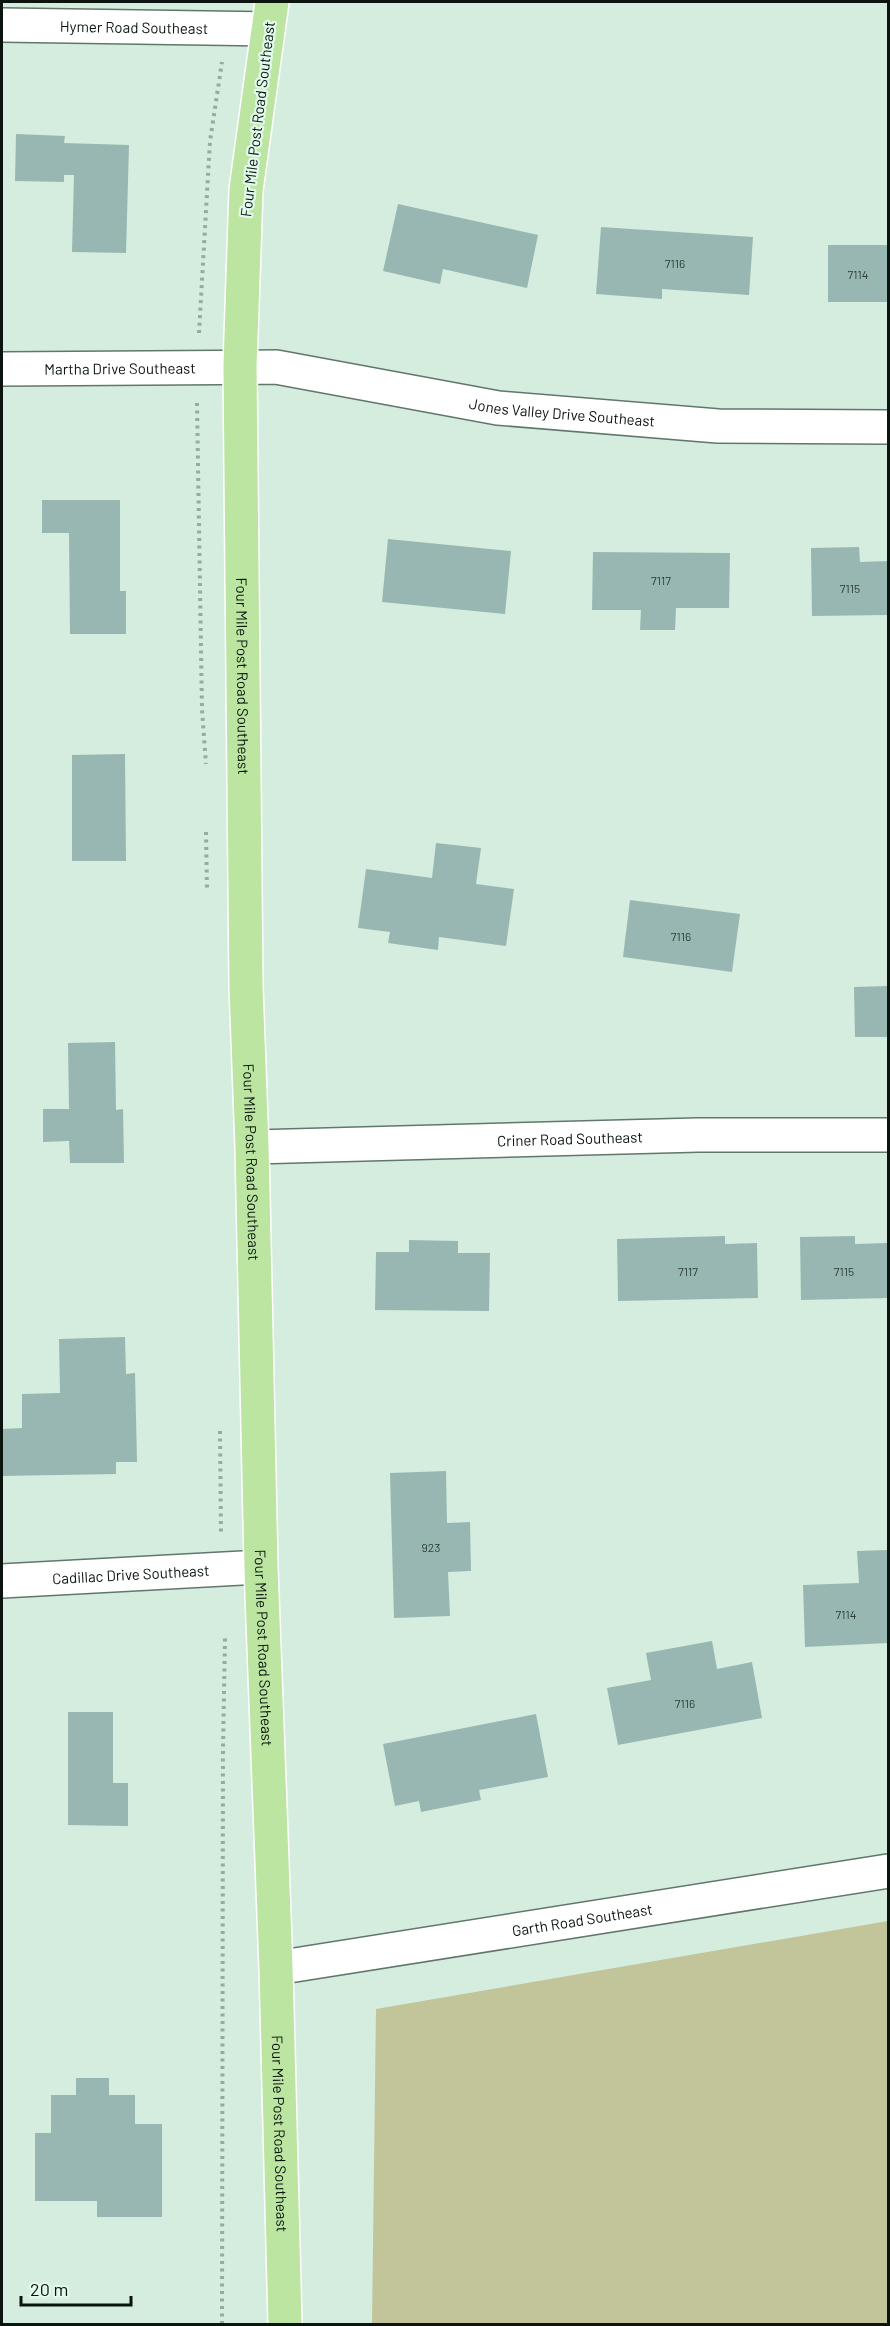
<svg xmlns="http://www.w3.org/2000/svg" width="890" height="2326" font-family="Barlow,sans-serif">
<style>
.green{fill:#c2c499}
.building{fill:#99b7b2}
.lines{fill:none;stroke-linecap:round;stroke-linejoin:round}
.minor-casing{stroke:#61776a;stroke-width:36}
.major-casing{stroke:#fff;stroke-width:36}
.path{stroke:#96aa9e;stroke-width:4;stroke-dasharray:3 4.5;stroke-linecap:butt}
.minor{stroke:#fff;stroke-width:33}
.major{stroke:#bbe5a0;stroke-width:33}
.labels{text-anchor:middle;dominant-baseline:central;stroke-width:4.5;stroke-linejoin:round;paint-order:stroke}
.number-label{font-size:12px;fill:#2e3d38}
.street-label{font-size:15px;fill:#0b140f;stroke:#e1faeb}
</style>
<rect width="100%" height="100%" fill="#d4edde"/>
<!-- green -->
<polygon class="green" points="888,1921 888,2324 372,2324 376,2009"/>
<!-- building -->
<g class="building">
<polygon points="16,134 65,136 64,143 129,145 126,253 72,252 74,175 64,175 64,182 15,181"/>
<polygon points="398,204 538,235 527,288 443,269 440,284 383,271"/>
<polygon points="601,227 753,237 749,295 662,289 662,299 596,294"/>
<rect x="828" y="245" width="60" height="57"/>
<polygon points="42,500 120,500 120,591 126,591 126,634 70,634 69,533 42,533"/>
<polygon points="388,539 511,551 505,614 382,602"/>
<polygon points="859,547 860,562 888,561 888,615 812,616 811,548"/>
<polygon points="593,552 730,553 729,608 676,608 675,630 640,630 641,610 592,610"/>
<polygon points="125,754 126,861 72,861 72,755"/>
<polygon points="436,843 481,848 476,884 514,889 506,946 439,937 438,950 388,943 390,932 358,928 366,869 432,878"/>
<polygon points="630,900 740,914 732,972 623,957"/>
<polygon points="888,986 888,1037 855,1037 854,987"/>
<polygon points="115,1042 116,1110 123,1109 124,1163 70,1163 69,1141 43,1142 43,1109 69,1109 68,1043"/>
<polygon points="725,1236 725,1244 757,1243 758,1298 618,1301 617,1239"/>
<polygon points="855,1236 855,1244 888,1243 888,1298 801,1300 800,1237"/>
<polygon points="409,1240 458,1241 458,1253 490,1253 489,1311 375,1310 376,1252 409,1252"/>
<polygon points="125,1337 126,1374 135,1373 137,1462 116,1462 116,1474 2,1476 2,1429 22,1428 22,1394 60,1393 59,1339"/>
<polygon points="446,1471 447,1523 470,1522 471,1571 448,1572 450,1616 394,1618 390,1473"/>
<polygon points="888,1550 888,1643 805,1647 803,1585 859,1583 857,1551"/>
<polygon points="712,1641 717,1669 752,1662 762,1718 618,1745 607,1688 651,1680 646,1653"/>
<polygon points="68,1712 113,1712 113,1783 128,1783 128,1826 68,1825"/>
<polygon points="536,1714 548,1777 479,1790 481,1800 421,1812 419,1801 395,1806 383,1744"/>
<polygon points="76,2078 109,2078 109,2095 135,2095 135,2124 162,2124 162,2217 97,2217 97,2201 35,2201 35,2133 51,2133 51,2095 76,2095"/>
</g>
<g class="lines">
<!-- minor casing -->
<g class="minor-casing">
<g id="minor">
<path id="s1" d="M 2,25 L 267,29"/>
<path id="s2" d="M 2,369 L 276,367 L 498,408 L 718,426 L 888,427"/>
<path id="s3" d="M 252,1147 L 698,1135 L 888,1135"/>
<path id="s4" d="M 2,1581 L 261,1567"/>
<path id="s5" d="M 276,1968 L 888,1871"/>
</g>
</g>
<!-- major casing -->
<g class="major-casing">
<g id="major">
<path id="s6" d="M 272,2 L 246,190 L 240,366 L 246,986 L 252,1147 L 261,1567 L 276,1968 L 285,2324"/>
</g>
</g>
<!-- path -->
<g class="path">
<polyline points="199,333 210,141 222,62"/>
<polyline points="197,403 202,710 206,764"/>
<polyline points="206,832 207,890"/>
<polyline points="220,1431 221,1535"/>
<polyline points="222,2324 223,1748 225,1638"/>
</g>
<!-- minor -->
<use href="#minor" class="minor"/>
<!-- major -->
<use href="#major" class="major"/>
</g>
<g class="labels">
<!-- number labels -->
<g class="number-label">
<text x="675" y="263">7116</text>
<text x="858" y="274">7114</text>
<text x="661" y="580">7117</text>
<text x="850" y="588">7115</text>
<text x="681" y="936">7116</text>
<text x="688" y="1271">7117</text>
<text x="844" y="1271">7115</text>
<text x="431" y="1547">923</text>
<text x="846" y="1614">7114</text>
<text x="685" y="1703">7116</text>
</g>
<!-- street labels -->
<g class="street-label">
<text stroke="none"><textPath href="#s1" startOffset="132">Hymer Road Southeast</textPath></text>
<text transform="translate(257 119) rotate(-83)">Four Mile Post Road Southeast</text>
<text stroke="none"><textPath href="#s2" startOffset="118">Martha Drive Southeast</textPath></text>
<text stroke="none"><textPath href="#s2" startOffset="564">Jones Valley Drive Southeast</textPath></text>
<text stroke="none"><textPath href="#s6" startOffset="676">Four Mile Post Road Southeast</textPath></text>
<text stroke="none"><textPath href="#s3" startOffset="318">Criner Road Southeast</textPath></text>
<text stroke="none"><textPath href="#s6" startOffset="1162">Four Mile Post Road Southeast</textPath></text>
<text stroke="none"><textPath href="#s4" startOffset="129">Cadillac Drive Southeast</textPath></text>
<text stroke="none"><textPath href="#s6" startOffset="1648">Four Mile Post Road Southeast</textPath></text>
<text stroke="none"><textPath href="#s5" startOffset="310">Garth Road Southeast</textPath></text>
<text stroke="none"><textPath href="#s6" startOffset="2134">Four Mile Post Road Southeast</textPath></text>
</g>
</g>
<!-- border -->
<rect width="890" height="2326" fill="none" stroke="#0b140f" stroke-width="6"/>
<!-- scale -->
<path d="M21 2296v9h110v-9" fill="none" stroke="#0b140f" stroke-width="3"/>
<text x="30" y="2296" font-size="18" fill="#0b140f" stroke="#e1faeb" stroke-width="4.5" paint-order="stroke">20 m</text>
</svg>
